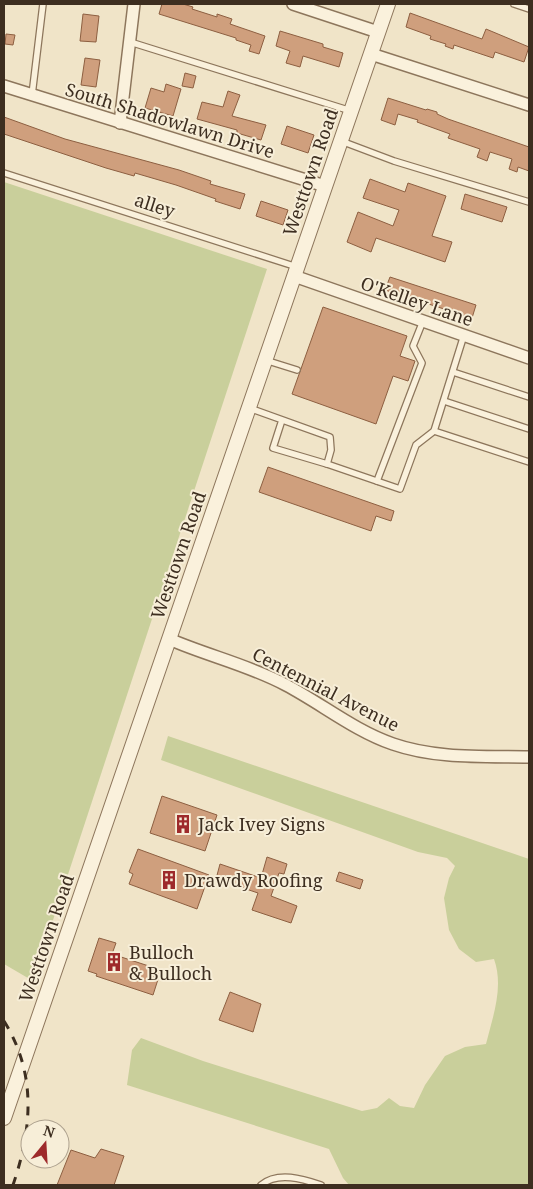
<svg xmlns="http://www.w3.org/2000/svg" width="533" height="1189" font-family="'Noto Serif',serif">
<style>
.green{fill:#c9cf9b}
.building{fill:#cf9f7d;stroke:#8d5f41}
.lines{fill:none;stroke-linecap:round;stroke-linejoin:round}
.service-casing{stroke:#8d765c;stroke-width:8}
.minor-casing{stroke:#8d765c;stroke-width:14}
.tertiary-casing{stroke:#8d765c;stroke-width:16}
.service{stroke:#faf1dc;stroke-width:5.5}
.minor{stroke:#faf1dc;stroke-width:11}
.tertiary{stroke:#faf1dc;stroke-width:14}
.rail{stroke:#3d2e20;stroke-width:3;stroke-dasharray:9 9;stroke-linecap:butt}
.labels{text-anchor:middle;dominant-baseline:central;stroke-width:4;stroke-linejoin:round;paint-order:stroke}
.street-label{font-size:18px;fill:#3d2e20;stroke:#f7eed8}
.poi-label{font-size:18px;fill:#3d2e20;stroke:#f7eed8;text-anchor:start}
</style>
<rect width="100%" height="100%" fill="#f0e4c8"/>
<!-- green -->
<g class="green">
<polygon points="4,182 267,269 33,981 4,964"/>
<path d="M 168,736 L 529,859 L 529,1185 L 349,1185 L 343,1178 L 329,1149 L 127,1085 L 132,1050 L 141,1038 L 203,1061 L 362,1111 L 377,1108 L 389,1098 L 400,1106 L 414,1108 L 425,1085 L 445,1056 L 465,1047 L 486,1044 C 493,1016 504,987 494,959 L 476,962 L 459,949 L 449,930 L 444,898 L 449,878 L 455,866 L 447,858 L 418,852 L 161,760 Z"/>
</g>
<!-- building -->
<g class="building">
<polygon points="162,4 183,4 193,7 192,9 217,17 217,14 232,19 230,24 265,36 259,54 249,51 251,45 236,40 236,38 159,14"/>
<polygon points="410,13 482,39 486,29 529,47 524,62 495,52 493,58 454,45 453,49 445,46 446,44 430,39 431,36 406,27"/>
<polygon points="83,14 99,16 96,42 80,41"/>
<polygon points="280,31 323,44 323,47 343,53 339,67 303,56 300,67 286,63 290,51 276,46"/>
<polygon points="6,34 15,35 13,45 5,44"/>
<polygon points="85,58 100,60 96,87 81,85"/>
<polygon points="185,73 196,76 193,88 182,86"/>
<polygon points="166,84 181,89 173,116 145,108 151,88 164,92"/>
<polygon points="228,91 240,95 232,116 266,125 261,140 237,133 237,130 197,119 202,102 223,107"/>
<polygon points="388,98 426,110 427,109 437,112 437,114 448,119 529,147 529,171 518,167 517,172 509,169 512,159 490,152 487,161 477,157 480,149 448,138 450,134 417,122 418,120 398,114 395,125 381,120"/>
<polygon points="4,117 65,139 179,170 211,181 210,184 245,194 240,209 215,201 216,199 176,185 135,173 134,176 106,168 4,134"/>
<polygon points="287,126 314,135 308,153 281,144"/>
<polygon points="370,179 405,192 408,183 446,196 432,236 452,242 445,262 376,238 371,252 347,242 358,212 393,226 399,210 363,198"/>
<polygon points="465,194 507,207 502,222 461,209"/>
<polygon points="261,201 288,210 283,225 256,216"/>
<polygon points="390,277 476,305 472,318 385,290"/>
<polygon points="323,307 407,336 400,356 415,361 408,381 393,376 376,424 292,394"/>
<polygon points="268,467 394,511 391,521 376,516 371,531 259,492"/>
<polygon points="162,796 217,815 205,851 150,833"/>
<polygon points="138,849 209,875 197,909 129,884 133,874 129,872"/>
<polygon points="267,857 287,864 284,874 279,873 271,896 297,906 291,923 252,910 258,893 216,879 220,864 261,878"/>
<polygon points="339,872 363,880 360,889 336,881"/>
<polygon points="99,938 116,943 112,954 161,970 153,995 96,976 97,974 88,971"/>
<polygon points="230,992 261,1004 253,1032 219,1020"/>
<polygon points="101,1149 124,1156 114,1185 57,1185 71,1150 95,1158"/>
</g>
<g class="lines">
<!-- service casing -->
<g class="service-casing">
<g id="service">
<polyline points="514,4 529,9"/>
<polyline points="130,42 351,111"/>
<polyline points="32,95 43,4"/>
<polyline points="341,141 394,161 529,202"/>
<polyline points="4,173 297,267"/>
<polyline points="265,360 297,370"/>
<polyline points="453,372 529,397"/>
<polyline points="444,401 529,429"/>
<polyline points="249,408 330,437 331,450 327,464 273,448 282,420"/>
<polyline points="434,431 529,462"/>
<polyline points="327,464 400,489 416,445 434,431 464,335"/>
<polyline points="377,481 422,363 413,346 423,321"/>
<path d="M 261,1185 C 278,1171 303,1179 321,1185"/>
</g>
</g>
<!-- minor casing -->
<g class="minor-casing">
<g id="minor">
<polyline points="293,4 378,32"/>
<polyline points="371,54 529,105"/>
<polyline points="4,86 325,186"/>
<polyline points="120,123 134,4"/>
<polyline points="294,276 529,358"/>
<path d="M 169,639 C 208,656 249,665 286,685 C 322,704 355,731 393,744 C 436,759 484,756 529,757"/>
</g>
</g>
<!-- tertiary casing -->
<g class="tertiary-casing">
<polyline id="tertiary" points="4,1118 388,4"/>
</g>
<!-- service -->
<use href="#service" class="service"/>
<!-- minor -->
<use href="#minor" class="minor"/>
<!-- tertiary -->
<use href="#tertiary" class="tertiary"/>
<!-- rail -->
<path class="rail" d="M 4,1021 C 37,1074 32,1129 13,1185"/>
</g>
<!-- icons -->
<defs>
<g id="building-bare" transform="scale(1.5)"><path d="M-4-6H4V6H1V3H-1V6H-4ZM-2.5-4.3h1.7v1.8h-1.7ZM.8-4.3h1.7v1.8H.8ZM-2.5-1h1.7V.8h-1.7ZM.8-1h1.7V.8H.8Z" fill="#9e2a2b" stroke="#f7eed8" stroke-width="2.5" paint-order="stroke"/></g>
</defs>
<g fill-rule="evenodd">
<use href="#building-bare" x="183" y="824"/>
<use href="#building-bare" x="169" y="880"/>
<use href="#building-bare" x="114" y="962"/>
</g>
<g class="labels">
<!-- street labels -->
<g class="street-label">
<text transform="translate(170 120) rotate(17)">South Shadowlawn Drive</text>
<text transform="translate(310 172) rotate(-71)">Westtown Road</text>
<text transform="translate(155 205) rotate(18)">alley</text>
<text transform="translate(417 301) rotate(19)">O'Kelley Lane</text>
<text transform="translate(178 555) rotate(-71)">Westtown Road</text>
<text transform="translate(326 689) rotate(27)">Centennial Avenue</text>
<text transform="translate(46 938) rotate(-71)">Westtown Road</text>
</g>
<!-- poi labels -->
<g class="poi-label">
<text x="198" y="824">Jack Ivey Signs</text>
<text x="184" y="880">Drawdy Roofing</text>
<text x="129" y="952">Bulloch<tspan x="129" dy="21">&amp; Bulloch</tspan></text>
</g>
</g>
<!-- border -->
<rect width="533" height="1189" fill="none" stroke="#3d2e20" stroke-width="10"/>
<!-- north arrow -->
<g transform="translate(45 1144) rotate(18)"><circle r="24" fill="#f7eed8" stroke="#ada18e"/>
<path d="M0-4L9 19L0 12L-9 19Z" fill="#9e2a2b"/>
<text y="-8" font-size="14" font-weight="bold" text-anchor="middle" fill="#3d2e20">N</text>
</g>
</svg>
